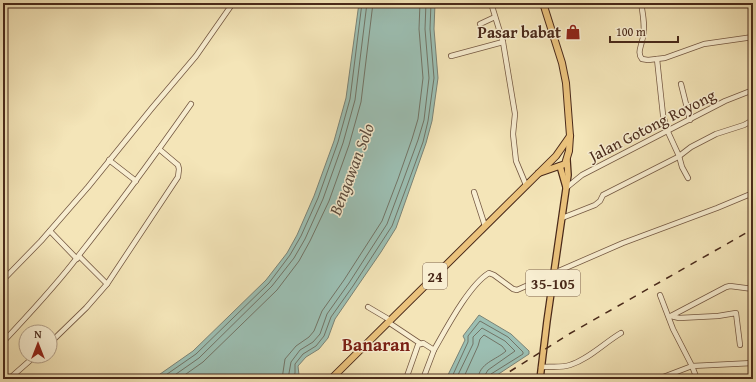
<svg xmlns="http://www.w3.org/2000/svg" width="756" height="382" font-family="'Gentium Book Plus',serif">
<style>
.water{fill:#9cbfb3;stroke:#7b8376}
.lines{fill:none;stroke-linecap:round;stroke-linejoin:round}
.shore{stroke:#727466;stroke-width:1}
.minor-casing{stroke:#745842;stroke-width:6}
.major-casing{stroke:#49291a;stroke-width:8}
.highway-casing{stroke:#49291a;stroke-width:8}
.minor{stroke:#f8eed1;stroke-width:4.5}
.major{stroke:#eac27c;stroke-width:5.5}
.highway{stroke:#eac27c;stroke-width:6}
.rail{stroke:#49291a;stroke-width:1.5;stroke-dasharray:7 7;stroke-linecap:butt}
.labels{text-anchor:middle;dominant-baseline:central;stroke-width:3;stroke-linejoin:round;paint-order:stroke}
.shield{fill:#f8eed1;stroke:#7e6451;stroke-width:1}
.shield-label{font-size:15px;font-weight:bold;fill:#49291a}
.poi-label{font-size:16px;font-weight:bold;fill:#49291a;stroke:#f8eed1;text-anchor:end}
.street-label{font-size:16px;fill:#49291a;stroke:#f8eed1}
.water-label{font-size:17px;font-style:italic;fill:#5e4e40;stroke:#f8eed1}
.quarter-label{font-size:18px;font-weight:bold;fill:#7a1f14;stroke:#f8eed1}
</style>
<rect width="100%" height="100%" fill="#f4e5b8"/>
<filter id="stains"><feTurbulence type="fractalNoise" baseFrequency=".005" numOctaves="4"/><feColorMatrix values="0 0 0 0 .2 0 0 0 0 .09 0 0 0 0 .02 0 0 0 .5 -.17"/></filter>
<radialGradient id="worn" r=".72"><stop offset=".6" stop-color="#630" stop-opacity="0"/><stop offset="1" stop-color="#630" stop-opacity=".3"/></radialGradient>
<!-- water -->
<g class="water">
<polygon points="359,3 435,3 434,29 438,78 432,121 426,143 396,228 381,252 335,319 328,338 319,349 306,357 298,366 299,375 296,379 153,379 193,351 266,280 287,253 297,235 314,196 334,141 346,98"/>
<polygon points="479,315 511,334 529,351 529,354 491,379 446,379 465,340 463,336"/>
</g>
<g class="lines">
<!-- shore -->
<g class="shore">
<polyline points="160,379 196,354 269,283 290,255 301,236 318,198 338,142 350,99 362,3"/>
<polyline points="169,379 199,358 272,286 294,258 305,239 323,199 343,143 355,100 367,3"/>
<polyline points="179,379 203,362 277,290 299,261 310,241 329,201 349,145 361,102 373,3"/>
<polyline points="282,379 285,359 296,346 309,337 314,331 322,311 344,280 382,221 398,179 412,139 418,119 423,78 419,29 420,3"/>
<polyline points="288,379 291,362 300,350 313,342 320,334 327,314 349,283 387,224 403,181 418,140 424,120 429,78 425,29 426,3"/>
<polyline points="293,379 295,373 295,364 303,354 316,346 324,336 331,317 353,286 392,226 408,183 423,142 428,121 434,78 430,29 431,3"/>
<polyline points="451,379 468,342 468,336 480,321 508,337 523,352 523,354 491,374 489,379"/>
<polyline points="456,379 473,344 473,337 482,328 505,341 515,351 488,370 485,375 484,379"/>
<path d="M 463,379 L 478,346 L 480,339 L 484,335 L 502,346 L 506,351 C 496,360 479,363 478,379"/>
</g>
<!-- minor casing -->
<g class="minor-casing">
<g id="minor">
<polyline points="446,3 447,3"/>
<polyline points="491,3 503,42 515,114 513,134 516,161 526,185"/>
<path d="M 641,3 C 643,14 646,30 642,41 C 641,47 637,53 642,59 L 648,60 L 665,58 L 704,44 L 753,37"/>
<polyline points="480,24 495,17"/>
<polyline points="451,56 503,42"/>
<polyline points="657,59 663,115 668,132 679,156 682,167 688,178"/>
<polyline points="681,84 690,120"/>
<polyline points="109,160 136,181"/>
<polyline points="566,188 582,175 725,101 753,90"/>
<polyline points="474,192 485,226"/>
<polyline points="562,218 595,205 600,201 603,195 678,157 691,147 716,134 744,125 753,120"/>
<polyline points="50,231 77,259"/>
<polyline points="79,256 107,284"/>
<polyline points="554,273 623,243 717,208 753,193"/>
<polyline points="3,280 41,241 88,187 152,108 196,56 233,3"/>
<polyline points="660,295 673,329 692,366 697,379"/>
<polyline points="368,307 390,320"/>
<polyline points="671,316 679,318 718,316 736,313 740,345"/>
<polyline points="669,317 726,287 730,286 753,289"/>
<polyline points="388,322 421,344"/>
<path d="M 3,342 C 29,314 56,286 79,255 C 118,206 155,155 191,104"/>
<polyline points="50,343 86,308 107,284 178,177 179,169 178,165 159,149"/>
<path d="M 541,367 C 551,366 561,368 570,365 C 589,359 604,343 621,333"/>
<polyline points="9,379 35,356"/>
<path d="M 406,379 L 418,345 L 423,343 L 434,350 C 446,329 469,285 489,273 L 494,275 L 513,289 L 517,290 L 535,282 L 553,281"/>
<polyline points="423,379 434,350"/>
<polyline points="658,379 692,366 753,363"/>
</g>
</g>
<!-- major casing -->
<g class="major-casing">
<g id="major">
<polyline points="560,166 566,187"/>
<polyline points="540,379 547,321 568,175 567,160"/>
</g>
</g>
<!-- highway casing -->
<g class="highway-casing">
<g id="highway">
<polyline points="539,173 565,164 569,151 570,136 566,83 562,63 543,3"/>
<polyline points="331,379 556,156 570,136"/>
</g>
</g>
<!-- minor -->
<use href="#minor" class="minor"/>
<!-- major -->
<use href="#major" class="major"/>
<!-- highway -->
<use href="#highway" class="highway"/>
<!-- rail -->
<polyline class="rail" points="498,379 569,334 753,229"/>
</g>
<!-- icons -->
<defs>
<g id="shop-bare" transform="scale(1.2)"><path d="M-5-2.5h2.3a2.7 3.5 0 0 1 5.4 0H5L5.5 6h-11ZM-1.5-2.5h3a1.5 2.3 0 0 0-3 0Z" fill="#8f2418" stroke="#f8eed1" stroke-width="2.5" paint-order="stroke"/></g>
</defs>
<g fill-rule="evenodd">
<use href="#shop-bare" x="573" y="32"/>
</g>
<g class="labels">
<!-- shield labels -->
<g class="shield">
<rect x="423" y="263" width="24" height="26" rx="3"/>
<rect x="526" y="270" width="54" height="26" rx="3"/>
</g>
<g class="shield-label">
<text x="435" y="276">24</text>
<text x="553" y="283">35-105</text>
</g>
<!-- poi labels -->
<g class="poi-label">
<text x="561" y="32">Pasar babat</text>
</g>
<!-- street labels -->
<g class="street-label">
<text transform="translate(652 125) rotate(-27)">Jalan Gotong Royong</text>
</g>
<!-- water labels -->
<g class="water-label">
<text transform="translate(351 169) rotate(-69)">Bengawan Solo</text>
</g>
<!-- quarter labels -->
<g class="quarter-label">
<text x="376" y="344">Banaran</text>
</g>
</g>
<!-- margin -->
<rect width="756" height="382" fill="none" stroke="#f4e5b8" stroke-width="16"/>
<rect x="4" y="4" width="748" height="374" fill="none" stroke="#49291a" stroke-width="2"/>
<rect x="8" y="8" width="740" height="366" fill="none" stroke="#49291a"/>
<!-- north arrow -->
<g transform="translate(38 344)"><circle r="19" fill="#f8eed1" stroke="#b29f88"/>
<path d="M0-3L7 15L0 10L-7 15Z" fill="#8f2418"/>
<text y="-6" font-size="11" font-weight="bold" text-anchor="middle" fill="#49291a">N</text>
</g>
<!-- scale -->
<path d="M610 36v6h68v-6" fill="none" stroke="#49291a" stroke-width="2"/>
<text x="616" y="36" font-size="12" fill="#49291a" stroke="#f8eed1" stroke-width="3" paint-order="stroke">100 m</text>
<rect width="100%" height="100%" filter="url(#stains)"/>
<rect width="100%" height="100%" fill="url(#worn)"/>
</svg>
